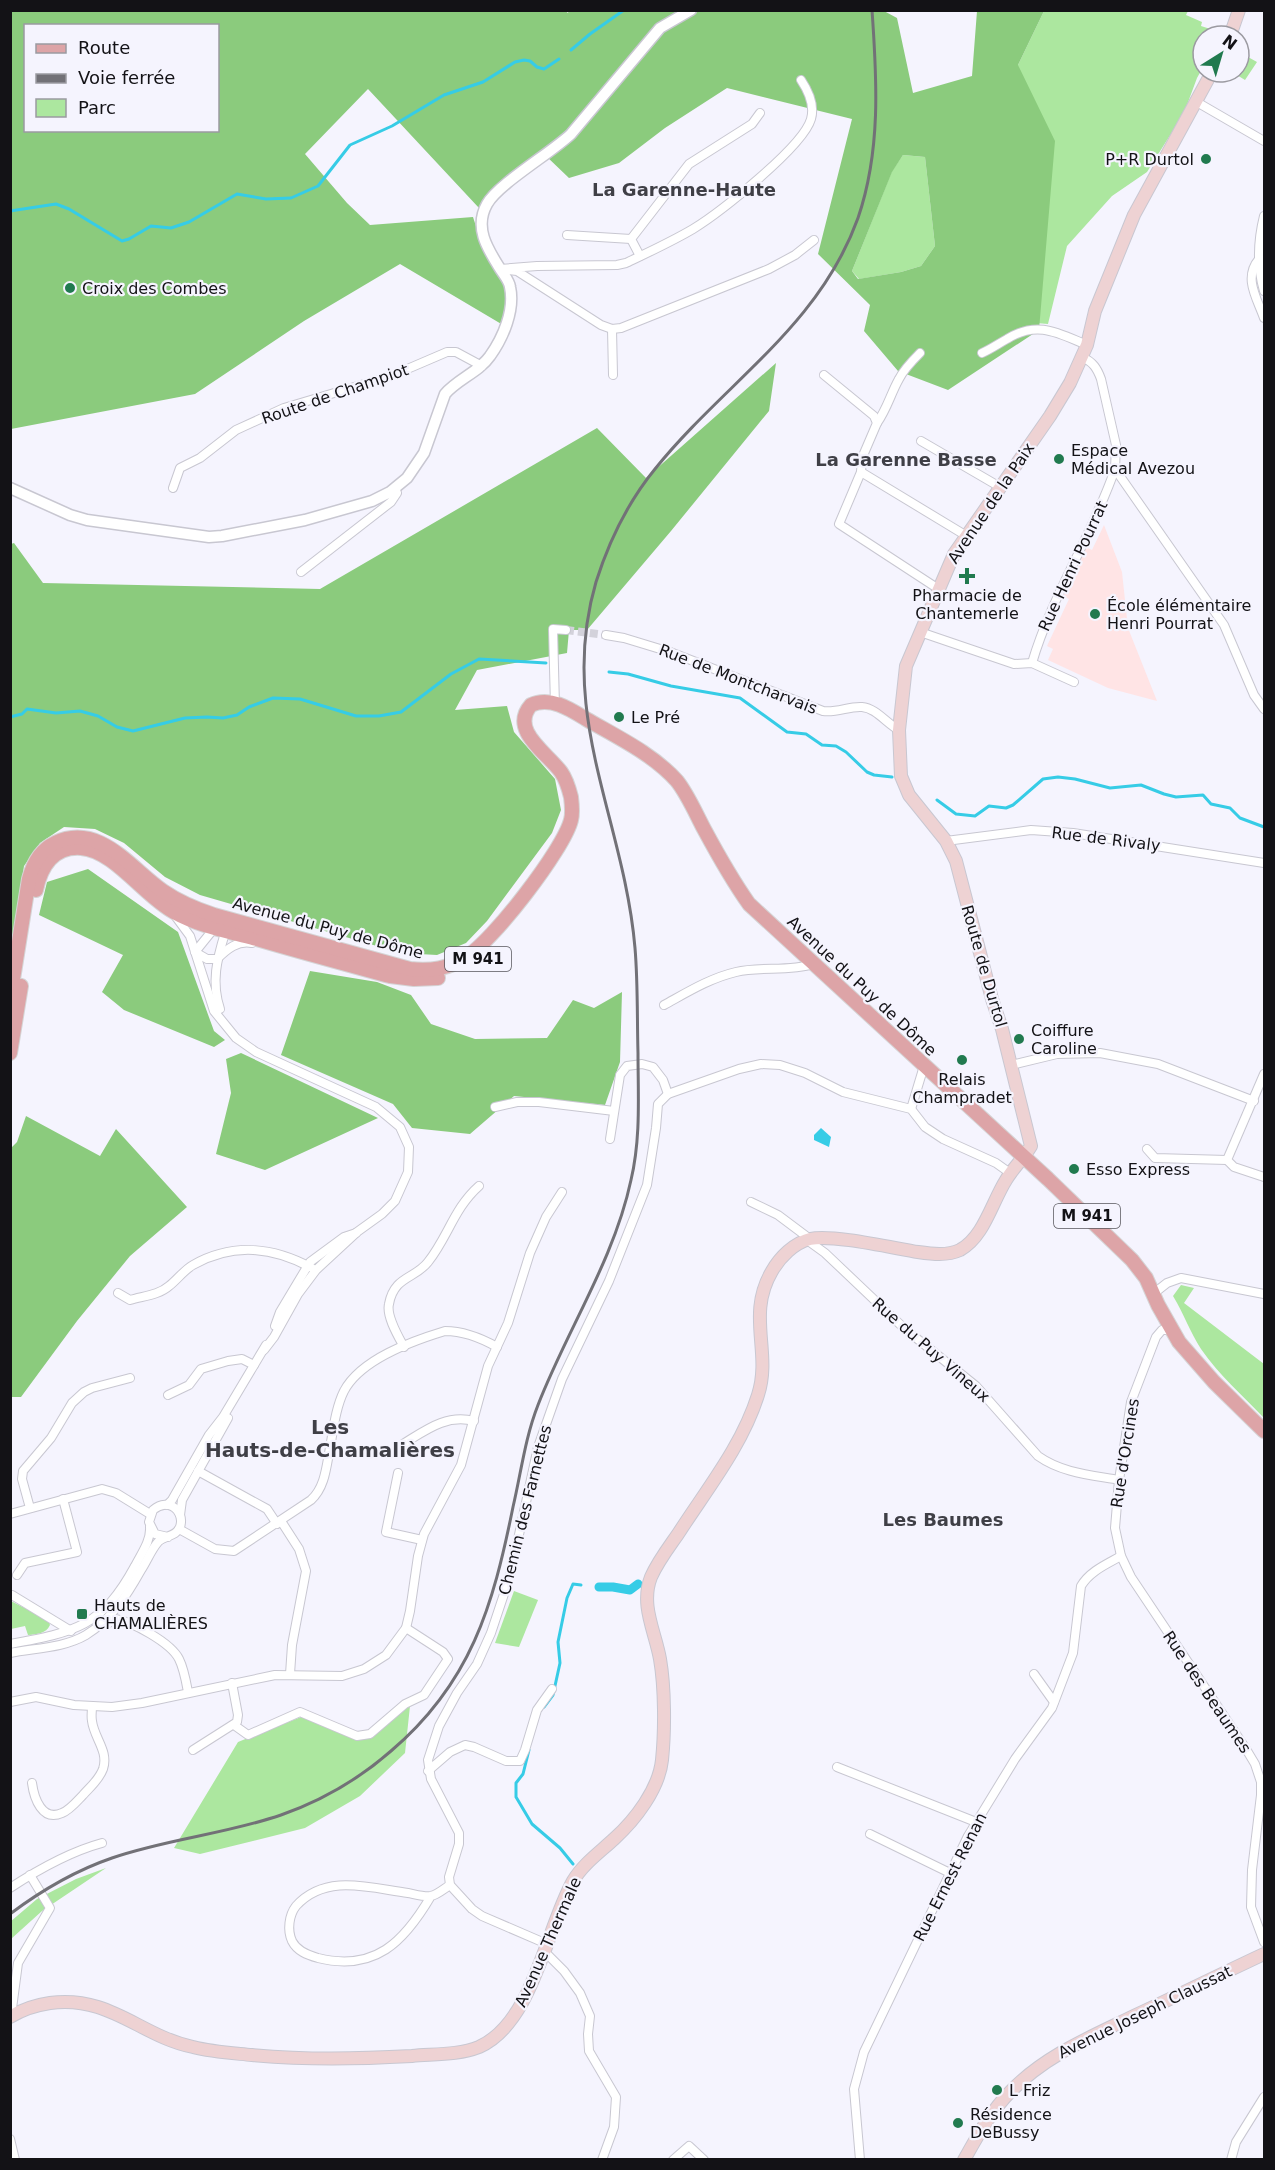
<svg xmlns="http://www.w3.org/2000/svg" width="1275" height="2170" font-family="'DejaVu Sans',sans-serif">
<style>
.education{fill:#ffe4e5}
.green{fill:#ace79f}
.forest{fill:#8bcb7d;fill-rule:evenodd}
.water{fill:#36cce6}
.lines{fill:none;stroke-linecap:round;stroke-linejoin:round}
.stream{stroke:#36cce6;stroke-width:3}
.canal{stroke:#36cce6;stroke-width:9}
.minor-tunnel{stroke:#d3d2db;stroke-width:8;stroke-dasharray:8 4;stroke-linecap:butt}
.minor-casing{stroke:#c8c7d1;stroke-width:10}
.tertiary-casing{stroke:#c8c7d1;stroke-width:13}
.secondary-casing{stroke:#c8c7d1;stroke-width:14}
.primary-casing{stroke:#d5d4d5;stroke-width:16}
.minor{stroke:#fff;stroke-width:8}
.tertiary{stroke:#fff;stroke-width:10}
.secondary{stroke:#eed2d3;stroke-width:12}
.primary{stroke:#dda4a7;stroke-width:14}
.rail{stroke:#727177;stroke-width:3}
.poi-dot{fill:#217a4f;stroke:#f5f4fe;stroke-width:2}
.labels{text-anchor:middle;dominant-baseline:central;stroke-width:4.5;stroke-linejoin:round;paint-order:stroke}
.shield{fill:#f5f4fe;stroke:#57565c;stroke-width:1.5}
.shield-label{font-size:15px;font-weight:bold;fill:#131216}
.poi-label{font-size:16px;fill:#131216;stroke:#f5f4fe;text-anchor:start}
.street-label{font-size:16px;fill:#131216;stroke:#f5f4fe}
.neighbourhood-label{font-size:18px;font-weight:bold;fill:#3f3f46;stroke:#f5f4fe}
.quarter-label{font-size:20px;font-weight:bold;fill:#3f3f46;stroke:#f5f4fe}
</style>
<rect width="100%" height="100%" fill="#f5f4fe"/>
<!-- education -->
<polygon class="education" points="1104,525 1122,572 1128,628 1157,701 1108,688 1048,660 1053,649 1047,646 1069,599 1063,596 1086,547 1092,550"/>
<!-- green -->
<g class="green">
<polygon points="1044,11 1188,11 1186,15 1202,22 1201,26 1226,34 1225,36 1203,36 1203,67 1197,78 1184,113 1147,172 1112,196 1067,246 1048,324 1036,323 1018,65"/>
<polygon points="1239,52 1257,62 1245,80 1232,72 1239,72"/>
<polygon points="903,155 925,157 935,246 921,266 901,272 859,279 852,271 892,171"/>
<path d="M 1181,1285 L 1194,1288 L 1184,1303 L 1264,1364 L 1264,1418 C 1243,1396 1219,1375 1201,1349 C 1190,1332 1184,1314 1173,1296 Z"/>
<polygon points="514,1591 538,1600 519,1647 495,1643"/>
<path d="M 11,1601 L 48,1620 L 50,1625 C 46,1634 37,1634 28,1635 L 25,1626 L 11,1629 Z"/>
<polygon points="410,1706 405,1753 360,1796 305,1828 200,1854 174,1848 238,1742 301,1717 359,1740"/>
<polygon points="106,1868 42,1911 11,1939 10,1922 37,1899 76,1879"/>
</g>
<!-- forest -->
<g class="forest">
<path d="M 564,10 L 568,13 L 569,10 L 884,11 L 897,18 L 913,93 L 972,76 L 977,11 L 1044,11 L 1018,65 L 1055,141 L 1039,330 L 948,390 L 898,371 L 864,331 L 870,305 L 818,254 L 852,119 L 727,88 L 665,128 L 619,163 L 569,178 L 545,155 L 503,182 L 479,208 L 368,89 L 305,154 L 347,203 L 370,225 L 473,217 L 483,248 L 510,291 L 503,325 L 400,264 L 304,321 L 195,394 L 11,429 L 11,11 ZM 26,26 L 218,26 L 218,130 L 26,130 ZM 903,155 L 925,157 L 935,246 L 921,266 L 901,272 L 858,279 L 852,271 L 892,172 Z"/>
<polygon points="776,363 769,411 671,531 587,630 569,630 567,653 477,670 455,710 507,706 514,732 555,779 561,810 552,833 487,921 466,943 437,955 401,953 200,895 165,877 124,843 95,829 64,827 40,843 24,866 11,952 11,544 14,543 43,583 320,589 597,428 646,478"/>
<polygon points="88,869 178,932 214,1031 225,1040 214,1047 124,1010 102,992 123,955 39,915 47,882"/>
<polygon points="310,971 377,982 411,995 431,1024 475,1039 547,1038 573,1000 594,1008 622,992 620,1062 605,1105 514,1096 470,1134 412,1128 393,1104 281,1055"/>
<polygon points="241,1053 378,1118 265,1170 216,1154 231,1093 226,1059"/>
<polygon points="26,1116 100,1156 116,1129 187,1207 130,1256 77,1321 21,1397 11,1397 11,1148 17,1142"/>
</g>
<!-- water -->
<polygon class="water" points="821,1128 831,1137 829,1147 814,1140 814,1135"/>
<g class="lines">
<!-- stream -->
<g class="stream">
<polyline points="571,50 590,34 624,10"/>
<polyline points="10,211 56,204 69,209 122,241 129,239 151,226 171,228 189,222 237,194 266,199 291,198 318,186 350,145 392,126 444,95 483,82 515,62 524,60 530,61 537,67 544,69 559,59"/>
<polyline points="609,672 628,674 671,686 740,698 787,732 806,734 822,745 836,746 846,752 867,772 874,775 892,777"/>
<polyline points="10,717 22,714 27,709 56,713 80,711 98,716 117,727 133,731 185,718 207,717 223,718 237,715 249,707 273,698 300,699 356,716 379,716 401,712 451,674 479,659 546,663"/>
<polyline points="937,800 956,814 975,816 989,806 1006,808 1013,805 1043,779 1058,777 1075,779 1110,788 1141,785 1164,794 1176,797 1203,795 1211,804 1230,808 1240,818 1264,827"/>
<polyline points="544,1707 553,1695 560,1663 558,1642 567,1598 573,1584 581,1585"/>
<polyline points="529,1750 523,1774 516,1783 516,1797 532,1824 560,1848 573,1864"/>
</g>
<!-- canal -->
<polyline class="canal" points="599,1587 613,1587 630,1590 638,1584"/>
<!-- minor-tunnel -->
<polyline class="minor-tunnel" points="566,630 606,635"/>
<!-- minor casing -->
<g class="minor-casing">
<g id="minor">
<path d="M 801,80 C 809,92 815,105 811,119 C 803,147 719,213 693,229 C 671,242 649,252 626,263 L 617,265 L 537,266 L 500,269 L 517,271 L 601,325 L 612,329 L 621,328 L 769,269 L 795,255 L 814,240"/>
<polyline points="1195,101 1264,141"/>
<path d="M 1264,216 C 1258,240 1257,267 1264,291"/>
<polyline points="567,235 631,239"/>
<polyline points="640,256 631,239 689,164 752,124 760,113"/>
<path d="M 1259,259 C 1243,278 1257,298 1264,318"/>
<polyline points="612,329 613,375"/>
<path d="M 982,353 C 991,349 998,344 1007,339 C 1037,320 1058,333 1087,345"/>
<path d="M 1082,357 C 1093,362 1097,368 1101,379 L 1116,445 L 1115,469 L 1224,625 L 1254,695 L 1264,709"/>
<polyline points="824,375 874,416 877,423 862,458 861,472 965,535"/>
<path d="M 877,423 C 887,409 891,393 899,379 C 904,369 912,361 920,353"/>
<polyline points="921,441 1000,487"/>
<polyline points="861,472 839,524 937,588"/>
<polyline points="173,488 180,468 200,458 236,430 284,408 391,376 447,352 456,352 482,366"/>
<polyline points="301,572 391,502 397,493 395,488"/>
<polyline points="920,632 1014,664 1032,663 1074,682"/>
<path d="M 606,635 L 624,638 L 670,652 L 823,711 C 837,713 849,706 862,707 C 876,708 887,724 899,730"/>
<path d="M 1032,663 C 1052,595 1092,536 1115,469"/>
<polyline points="555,706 553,629 566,630"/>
<polyline points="946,841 1031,830 1073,833 1264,863"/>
<polyline points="176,917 190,936 214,1011 236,1038 256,1052 376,1107 400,1127 409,1147 408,1172 395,1201 382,1214 357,1232 316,1270 298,1294 274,1337 264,1350"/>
<path d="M 216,926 L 195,952 L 207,959 L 217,959 C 227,949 238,940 252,943"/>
<path d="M 664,1005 C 686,993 710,978 736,972 C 761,966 788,972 814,964"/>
<path d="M 220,1009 C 211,982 217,959 225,933 L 223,929"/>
<polyline points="1011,1065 1057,1054 1100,1053 1158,1064 1254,1101"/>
<polyline points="495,1107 517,1102 539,1102 614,1111"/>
<polyline points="911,1109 924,1066"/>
<polyline points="610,1139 620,1075 627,1066 642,1064 653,1067 663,1080 668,1094"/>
<polyline points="1147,1149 1155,1158 1227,1160"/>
<polyline points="1227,1160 1264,1074"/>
<polyline points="1227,1160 1234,1167 1264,1177"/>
<polyline points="751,1202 778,1215 810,1239"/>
<path d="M 807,1240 L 825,1253 L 905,1329 L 976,1386 L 1038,1456 C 1062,1473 1091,1475 1119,1480"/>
<path d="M 118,1293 L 130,1300 C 143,1296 159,1295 169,1286 C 177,1280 184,1270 193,1265 C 234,1242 273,1247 312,1268"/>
<polyline points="1153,1294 1167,1283 1181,1278 1264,1294"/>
<polyline points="275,1326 280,1312 310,1262 344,1237 356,1233"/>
<polyline points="1172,1330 1162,1330 1156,1337 1131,1402 1119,1480 1115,1528 1121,1556 1131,1577 1246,1749 1255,1764 1261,1782 1261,1795 1252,1870 1251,1907 1264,1942"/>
<path d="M 404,1347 C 398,1336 386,1316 389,1304 C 394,1276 415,1279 428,1262 C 448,1237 454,1208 479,1186"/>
<polyline points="168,1395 189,1385 201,1369 228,1361 242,1359 254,1365"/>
<path d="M 403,1444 C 426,1430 446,1414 474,1421"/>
<polyline points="198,1471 267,1509 277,1524"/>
<polyline points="398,1473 386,1532 422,1540"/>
<polyline points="167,1505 172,1500 209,1435 223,1417 266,1345"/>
<polyline points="30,1508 22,1479 23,1471 51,1438 72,1403 84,1392 92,1388 130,1378"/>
<polyline points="10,1514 102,1489 116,1493 150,1514"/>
<polyline points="180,1515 182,1500 228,1418"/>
<polyline points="281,1521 299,1549 306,1571 292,1645 290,1674"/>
<path d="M 179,1529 L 215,1549 L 234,1551 L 311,1500 C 324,1488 326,1470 329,1453 C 333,1433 335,1409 344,1391 C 361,1359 412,1341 445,1331 C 464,1331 481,1338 497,1347"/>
<polyline points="17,1575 25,1563 77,1552 63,1499"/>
<polyline points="12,1595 71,1631"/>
<path d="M 106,1625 L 114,1619 C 132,1621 171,1643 179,1659 C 184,1669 186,1681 188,1692"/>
<path d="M 10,1644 C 75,1632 102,1627 135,1566 C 141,1554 151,1541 150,1527"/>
<path d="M 10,1653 C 35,1648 64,1648 86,1635 C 112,1619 127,1595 141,1570 C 147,1561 151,1550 158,1542 C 165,1535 176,1537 180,1527 C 182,1521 181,1515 177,1510 C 170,1502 160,1504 153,1510 L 149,1522 L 155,1534 L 168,1537"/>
<polyline points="1034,1674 1054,1702"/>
<polyline points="10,1702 36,1697 74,1705 112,1707 142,1703 275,1675 342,1676 364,1669 386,1655 406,1628 410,1611 418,1556 424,1534 461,1465 488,1366 508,1323 530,1253 546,1217 562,1192"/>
<polyline points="234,1725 248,1735 300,1712 357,1736 370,1734 405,1704 424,1695 448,1659 443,1652 406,1628"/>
<polyline points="193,1750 237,1722 238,1715 232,1683"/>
<polyline points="837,1767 976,1822"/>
<polyline points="428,1771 450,1752 465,1745 474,1747 506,1761 520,1761 525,1750 537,1710 552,1689"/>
<path d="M 32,1783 C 34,1798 42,1822 62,1813 C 70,1810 77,1801 83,1795 C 90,1787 99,1780 103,1769 C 109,1751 94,1738 92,1721 C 91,1716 92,1711 92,1707"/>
<polyline points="870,1834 950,1873"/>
<path d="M 10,1888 C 39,1869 69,1852 102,1843"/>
<path d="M 431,1896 C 404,1942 375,1972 318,1958 C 307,1955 297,1951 292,1941 C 287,1930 289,1915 296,1906 C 326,1873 370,1888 408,1893 C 414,1894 424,1897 431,1896 C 437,1895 445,1888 450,1885"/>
<polyline points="547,1944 482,1916 472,1909 450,1885 449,1877 459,1844 459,1833 431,1779 428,1760 439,1726 457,1693 477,1664 491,1633 510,1576 538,1447 562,1379 609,1281 647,1185 656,1128 658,1104 668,1094 739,1069 761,1064 780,1065 805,1073 843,1092 911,1109 925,1127 943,1139 996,1163 1010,1173"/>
<polyline points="544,1951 564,1971 580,1993 590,2016 588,2034 589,2051 616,2097 614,2127 602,2160"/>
<polyline points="11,2016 18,1963 50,1908 30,1875"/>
<polyline points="10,2139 15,2160"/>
<polyline points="673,2160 689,2146 704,2160"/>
<path d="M 860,2160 L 854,2089 L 864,2052 L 968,1836 L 1015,1759 L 1052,1708 L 1073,1653 L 1081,1586 C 1090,1571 1107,1564 1121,1556"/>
<polyline points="1231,2160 1236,2142 1264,2097"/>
</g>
</g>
<!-- tertiary casing -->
<g class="tertiary-casing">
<path id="tertiary" d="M 10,488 L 70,515 L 87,520 L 209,537 L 222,536 L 305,520 L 372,501 L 390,492 L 407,478 L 424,453 L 445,394 C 458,379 479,372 490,356 C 503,338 515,310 510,287 C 509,280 503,274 499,267 C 487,248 474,227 487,204 C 498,184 551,153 571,134 L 660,28 L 691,10"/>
</g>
<!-- secondary casing -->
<g class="secondary-casing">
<g id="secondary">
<polyline points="1230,36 1239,10"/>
<path d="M 10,2017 C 23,2009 36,2005 50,2003 C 110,1995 140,2036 193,2047 C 212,2052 232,2053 252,2055 C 308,2060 356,2059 412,2056 C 434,2054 459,2055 479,2047 C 533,2023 546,1929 573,1881 C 583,1864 600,1852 614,1839 C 635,1820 659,1789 662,1760 C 665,1731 665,1688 660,1659 C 655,1631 640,1605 651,1577 C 658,1561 669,1547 678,1534 C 707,1489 742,1446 758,1395 C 772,1352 746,1315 772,1271 C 780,1257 794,1243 810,1239 C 832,1234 893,1248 918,1252 C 932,1254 947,1256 960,1250 C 984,1237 992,1202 1006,1180 C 1013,1168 1024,1158 1031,1146 L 1002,1029 L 992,999 L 956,861 L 946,841 L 909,795 L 901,776 L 899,730 L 906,666 L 954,554 L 1050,416 L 1070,383 L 1087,345 L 1095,311 L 1134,215 L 1212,72"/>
<path d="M 964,2160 C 978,2135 991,2111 1011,2091 C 1046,2055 1091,2037 1136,2015 C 1179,1995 1221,1974 1264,1954"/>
</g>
</g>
<!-- primary casing -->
<g class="primary-casing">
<g id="primary">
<path d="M 36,890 C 41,866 54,846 81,848 C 114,850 144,896 174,912 C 199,926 230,932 257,939 C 301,952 346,964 390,976 L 414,979 L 438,978"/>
<path d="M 10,998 L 29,879 C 33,864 40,850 55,843 C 99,821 132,870 163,891 C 179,902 196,909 214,915 L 410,969 C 431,971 448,969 466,957 C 492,942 564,849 571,820 C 573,813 572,805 571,797 C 569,789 566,779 561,772 C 547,753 509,730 531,705 C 550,696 570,709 586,719 C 617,737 653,754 677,781 C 688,795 696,814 704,829 C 718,855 732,880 749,904 L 1048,1179 L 1132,1260 L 1146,1278 L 1158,1305 L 1179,1342 L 1214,1382 L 1264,1431"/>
<polyline points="10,1053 21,986"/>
</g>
</g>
<!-- minor -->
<use href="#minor" class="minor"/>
<!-- tertiary -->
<use href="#tertiary" class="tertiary"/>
<!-- secondary -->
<use href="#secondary" class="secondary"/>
<!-- primary -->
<use href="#primary" class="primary"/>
<!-- rail -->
<path class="rail" d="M 10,1914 C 42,1890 74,1871 112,1858 C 167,1839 226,1834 281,1815 C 321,1801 359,1779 391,1751 C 471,1683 493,1606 513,1507 C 521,1473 525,1438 538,1405 C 567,1330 614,1260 631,1180 C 641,1138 638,1095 638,1053 C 637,1018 638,983 635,948 C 624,819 557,715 596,582 C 609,541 628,502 655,469 C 724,383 819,327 858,218 C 881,151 877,80 872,10"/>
</g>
<!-- markers -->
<g class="poi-dot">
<circle cx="1206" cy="159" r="6"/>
<circle cx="70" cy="288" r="6"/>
<circle cx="1059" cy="459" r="6"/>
<path d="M964 567h6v6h6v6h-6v6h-6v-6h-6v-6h6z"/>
<circle cx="1095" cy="614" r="6"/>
<circle cx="619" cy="717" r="6"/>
<circle cx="1019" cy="1039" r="6"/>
<circle cx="962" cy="1060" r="6"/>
<circle cx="1074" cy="1169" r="6"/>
<rect x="76" y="1608" width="12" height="12" rx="3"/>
<circle cx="997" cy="2090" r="6"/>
<circle cx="958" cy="2123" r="6"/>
</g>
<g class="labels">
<!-- shield labels -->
<g class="shield">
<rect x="445" y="947" width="66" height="24" rx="4.5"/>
<rect x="1054" y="1204" width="66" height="24" rx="4.5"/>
</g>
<g class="shield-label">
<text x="478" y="959">M 941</text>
<text x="1087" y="1216">M 941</text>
</g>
<!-- poi labels -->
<g class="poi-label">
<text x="1194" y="159" text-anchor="end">P+R Durtol</text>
<text x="82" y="288">Croix des Combes</text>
<text x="1071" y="450">Espace<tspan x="1071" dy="18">Médical Avezou</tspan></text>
<text x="967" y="595" text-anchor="middle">Pharmacie de<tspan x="967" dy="18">Chantemerle</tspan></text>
<text x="1107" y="605">École élémentaire<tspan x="1107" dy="18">Henri Pourrat</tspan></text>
<text x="631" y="717">Le Pré</text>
<text x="1031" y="1030">Coiffure<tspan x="1031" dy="18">Caroline</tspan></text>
<text x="962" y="1079" text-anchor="middle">Relais<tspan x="962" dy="18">Champradet</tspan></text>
<text x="1086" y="1169">Esso Express</text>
<text x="94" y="1605">Hauts de<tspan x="94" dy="18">CHAMALIÈRES</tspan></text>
<text x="1009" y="2090">L Friz</text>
<text x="970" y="2114">Résidence<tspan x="970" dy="18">DeBussy</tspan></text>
</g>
<!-- street labels -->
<g class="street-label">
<text transform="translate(335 394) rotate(-19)">Route de Champiot</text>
<text transform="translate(991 503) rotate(-56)">Avenue de la Paix</text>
<text transform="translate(1073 566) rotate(-65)">Rue Henri Pourrat</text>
<text transform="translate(738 679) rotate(21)">Rue de Montcharvais</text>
<text transform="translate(1106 839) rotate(7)">Rue de Rivaly</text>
<text transform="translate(328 928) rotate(15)">Avenue du Puy de Dôme</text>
<text transform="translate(984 966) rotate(74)">Route de Durtol</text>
<text transform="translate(862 986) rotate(43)">Avenue du Puy de Dôme</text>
<text transform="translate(931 1350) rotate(41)">Rue du Puy Vineux</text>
<text transform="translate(1125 1453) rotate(-81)">Rue d'Orcines</text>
<text transform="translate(525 1510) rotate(-76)">Chemin des Farnettes</text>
<text transform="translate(1207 1692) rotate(56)">Rue des Beaumes</text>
<text transform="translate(950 1877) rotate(-63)">Rue Ernest Renan</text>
<text transform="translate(548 1942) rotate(-66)">Avenue Thermale</text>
<text transform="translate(1145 2012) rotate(-26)">Avenue Joseph Claussat</text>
</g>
<!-- neighbourhood labels -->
<g class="neighbourhood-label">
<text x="684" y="189">La Garenne-Haute</text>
<text x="906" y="459">La Garenne Basse</text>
<text x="943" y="1519">Les Baumes</text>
</g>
<!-- quarter labels -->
<g class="quarter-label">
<text x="330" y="1427">Les<tspan x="330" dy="23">Hauts-de-Chamalières</tspan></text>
</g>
</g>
<!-- border -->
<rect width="1275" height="2170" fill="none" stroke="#131216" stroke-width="24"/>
<!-- legend -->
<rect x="24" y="24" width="195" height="108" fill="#f5f4fe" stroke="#9b9aa1" stroke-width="1.5"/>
<rect x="36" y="44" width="30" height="9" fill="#dda4a7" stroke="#9b9aa1" stroke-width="1.5"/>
<text x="78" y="54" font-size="18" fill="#131216">Route</text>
<rect x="36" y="74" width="30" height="9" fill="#727177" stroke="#9b9aa1" stroke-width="1.5"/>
<text x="78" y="84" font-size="18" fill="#131216">Voie ferrée</text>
<rect x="36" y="99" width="30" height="18" fill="#ace79f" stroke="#9b9aa1" stroke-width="1.5"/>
<text x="78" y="114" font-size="18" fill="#131216">Parc</text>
<!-- north arrow -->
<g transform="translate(1221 54) rotate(37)"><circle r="28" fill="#f5f4fe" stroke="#9b9aa1" stroke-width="1.5"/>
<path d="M0-4.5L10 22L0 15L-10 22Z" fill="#217a4f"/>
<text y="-9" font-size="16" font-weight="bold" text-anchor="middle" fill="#131216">N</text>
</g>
</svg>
